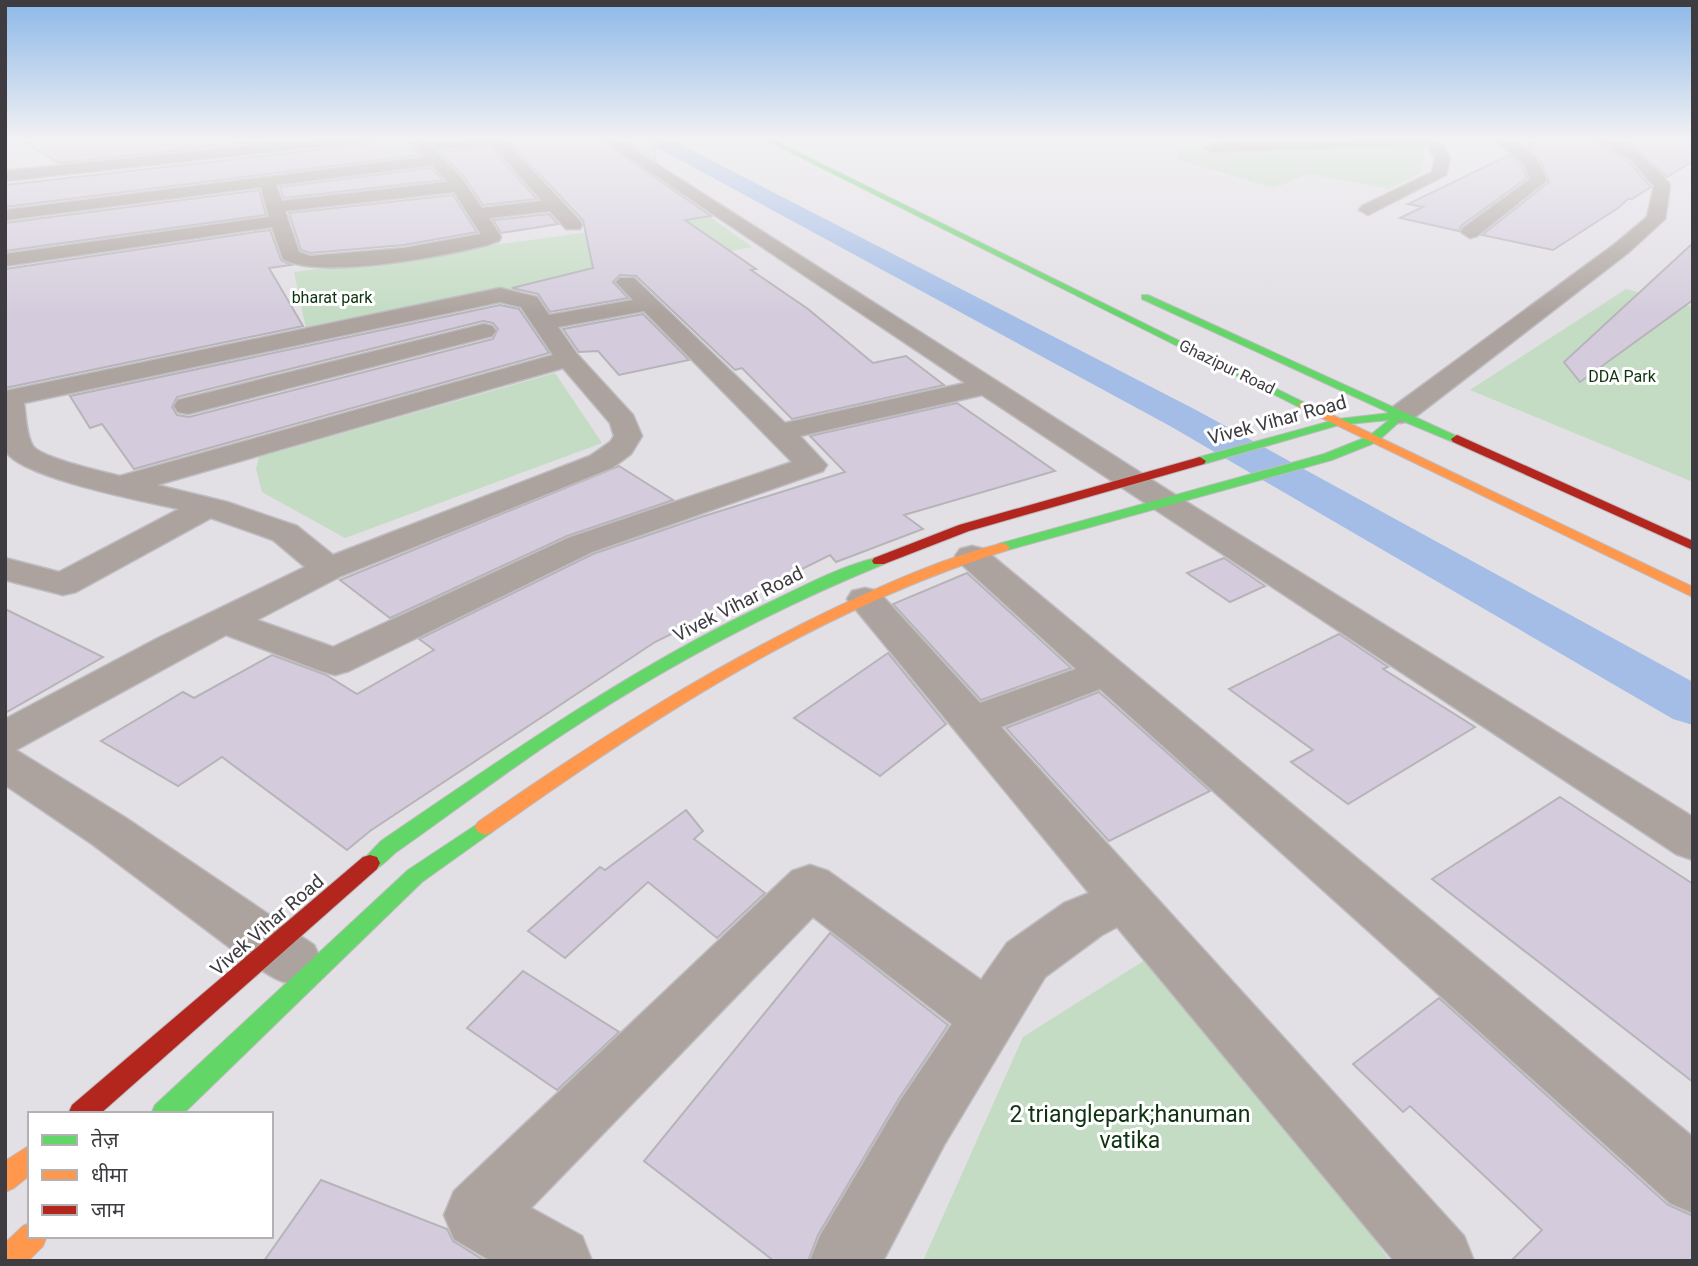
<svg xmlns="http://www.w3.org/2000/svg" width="1698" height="1266" font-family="Roboto,'Noto Sans Devanagari',sans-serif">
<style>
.green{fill:#c4dcc3}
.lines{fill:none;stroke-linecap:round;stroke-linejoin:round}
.canal{fill:#a3bde7;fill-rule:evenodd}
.building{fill:#d4ccdc;stroke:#b7b4b9;stroke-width:2;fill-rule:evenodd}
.street-casing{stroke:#bebcc0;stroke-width:3}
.fast-casing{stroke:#bebcc0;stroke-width:2}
.slow-casing{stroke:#bebcc0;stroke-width:2}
.jam-casing{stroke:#bebcc0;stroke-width:2}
.street{fill:#aca39e;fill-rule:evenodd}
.fast{fill:#63d668;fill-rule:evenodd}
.slow{fill:#ff974d;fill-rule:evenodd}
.jam{fill:#b3261e;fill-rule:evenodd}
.labels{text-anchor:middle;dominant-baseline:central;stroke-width:6;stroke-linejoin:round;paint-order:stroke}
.far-park-label{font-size:16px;fill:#0e330f;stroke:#fff}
.far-street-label{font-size:16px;fill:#3e3c41;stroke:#fff}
.street-label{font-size:19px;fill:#3e3c41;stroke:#fff}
.near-park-label{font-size:23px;fill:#0e330f;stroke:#fff}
</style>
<rect width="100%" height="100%" fill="#e2dfe5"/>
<!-- green -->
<g class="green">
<polygon points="1424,146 1422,172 1389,189 1308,174 1274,188 1176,159 1179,151"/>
<polygon points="434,164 449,189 294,208 285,183"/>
<polygon points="709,216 752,247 307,333 294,272"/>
<polygon points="1626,289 1693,307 1693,482 1470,390"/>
<polygon points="555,373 602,443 345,538 262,492 256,469 259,457"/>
<polygon points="1164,948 1390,1261 923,1261 1023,1037"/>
</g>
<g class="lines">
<!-- canal -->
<polygon class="canal" points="643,137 666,137 1196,410 1693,682 1693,725 1673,719 1170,426 645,141"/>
</g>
<!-- building -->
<g class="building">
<polygon points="14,137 292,137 293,138 59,163"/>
<polygon points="379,137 413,137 409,142 419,155 5,207 5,185 369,144"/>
<polygon points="504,137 596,137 711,216 685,220 756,269 751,270 808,309 873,363 906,356 944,385 792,419 742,368 735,370 636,276 620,275 613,282 628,298 550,312 538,294 512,288 593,268 583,220"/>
<polygon points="618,137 654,137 655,160"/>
<polygon points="1521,137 1588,137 1629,162 1651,187 1632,199 1628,199 1618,208 1553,250 1482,235 1549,182 1541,162 1527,147 1533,143"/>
<polygon points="1611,137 1693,137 1693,161 1667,177 1635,148"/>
<polygon points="491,148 537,199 483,205 465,178 441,152"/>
<polygon points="1509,155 1522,166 1527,178 1461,226 1459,231 1400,218 1423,207 1408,204"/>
<polygon points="431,168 443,180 284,198 280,187"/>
<polygon points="259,190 266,215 5,251 5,223"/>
<polygon points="453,195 477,232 404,245 310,253 301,250 289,213"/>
<polygon points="549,214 558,224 501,233 493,220"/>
<polygon points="270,230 281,260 291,265 269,268 303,326 5,388 5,269"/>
<polygon points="1693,243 1693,300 1580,382 1564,362"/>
<path d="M 500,305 L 519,309 L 549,353 L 134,469 L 102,424 L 90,428 L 70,396 ZM 483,321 L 493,323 L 498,329 L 493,339 L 189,417 L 177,415 L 172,407 L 177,397 Z"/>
<polygon points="643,314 689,360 619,375 598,351 579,352 563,329"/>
<polygon points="957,403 1055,471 904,515 923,529 836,562 830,555 655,642 370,831 347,850 222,757 178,786 101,741 183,692 194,698 272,655 326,675 357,694 434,650 419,639 593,554 701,517 845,472 810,436"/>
<polygon points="619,466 673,500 567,536 390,618 340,580"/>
<polygon points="1224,558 1265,586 1230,602 1187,573"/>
<polygon points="967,573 1071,668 981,700 893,604"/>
<polygon points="5,609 103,657 5,713"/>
<polygon points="1339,634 1388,667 1383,669 1475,727 1348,804 1291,762 1313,750 1229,689"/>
<polygon points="888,653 946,724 880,776 794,718"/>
<polygon points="1099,692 1210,791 1109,841 1006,728"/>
<polygon points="1560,797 1693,884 1693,1082 1432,879"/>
<polygon points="686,810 703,831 694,839 765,893 717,938 648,882 565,958 528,931 600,867 605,870"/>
<polygon points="830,933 948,1025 898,1100 818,1235 808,1261 774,1261 644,1161"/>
<polygon points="523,971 619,1032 557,1090 467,1028"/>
<polygon points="1439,998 1668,1205 1693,1216 1693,1261 1511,1261 1542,1230 1410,1106 1403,1112 1353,1064"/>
<polygon points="321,1180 447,1229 453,1241 485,1261 264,1261"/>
</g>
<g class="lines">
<!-- street casing -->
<g class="street-casing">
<g id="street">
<polygon points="332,137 376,137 369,141 5,181 5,171"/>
<path d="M 486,137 L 501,137 L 580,221 L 582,225 L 580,229 L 566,229 L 550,211 L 489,218 L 501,237 L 499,241 L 487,245 C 445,256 319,280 283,259 L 272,227 L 5,266 L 5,254 L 269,217 L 261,187 L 5,220 L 5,210 L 424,157 L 412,142 L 414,139 L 424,139 L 427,142 ZM 492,145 L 542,201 L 482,208 L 463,180 L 435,150 ZM 432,165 L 448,182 L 282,201 L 276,185 ZM 454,192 L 481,234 L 404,248 L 310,256 L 299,252 L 285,211 Z"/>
<path d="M 598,137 L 614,137 L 1177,496 L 1693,817 L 1693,860 L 1676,854 L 982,395 L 800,436 L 827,465 L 823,471 L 592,552 L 349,671 L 335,675 L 321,671 L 226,635 L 16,750 L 126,818 L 314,945 L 322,962 L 314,979 C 285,989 278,980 253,965 L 92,844 L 5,785 L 5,719 L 158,638 L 305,567 L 273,540 L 211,518 L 76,592 L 63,595 L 5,580 L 5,558 L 59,572 L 179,509 C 147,502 18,477 6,451 C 1,439 5,405 5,391 L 500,288 L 537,297 L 549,315 L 633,300 L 616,282 L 620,278 L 634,278 L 785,423 L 965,383 ZM 500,302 L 521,307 L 553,355 L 120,476 C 104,472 41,458 33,446 C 26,435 26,415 24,403 ZM 644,311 L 792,462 L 568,538 L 333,647 L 257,620 L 341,576 L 612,468 L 631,454 L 642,436 L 633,415 L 577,354 L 558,327 ZM 563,368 L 610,423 L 614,436 L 610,442 L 590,456 L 333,555 L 297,526 L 227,502 L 157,485 Z"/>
<polygon points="1418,137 1434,137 1444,146 1450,158 1446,175 1368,215 1359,210 1362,206 1432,172 1435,158 1427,145 1212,152 1205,148 1212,144"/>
<path d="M 1491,137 C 1516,136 1541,156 1546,181 L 1477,236 L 1470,238 L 1461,232 L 1463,228 L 1530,179 L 1524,164 Z"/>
<path d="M 1590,137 C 1623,135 1646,159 1668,182 L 1670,185 L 1665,219 L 1629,252 L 1410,421 L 1400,423 L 1390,421 L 1386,415 L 1390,409 L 1615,244 L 1647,217 L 1654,186 L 1631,160 Z"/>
<polygon points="484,324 492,326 496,331 492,336 188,414 178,412 174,406 178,400"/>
<polygon points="972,546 984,549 1693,1137 1693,1213 1670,1203 1100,689 1001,727 1464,1236 1474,1261 1394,1261 1117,927 1102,935 1045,977 944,1145 883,1261 810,1261 820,1236 900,1101 952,1024 813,917 531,1208 582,1236 592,1261 491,1261 454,1239 444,1215 454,1191 792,871 810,865 828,871 981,980 1007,943 1064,903 1089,893 847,599 852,591 865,588 878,591 980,703 1076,669 960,563 955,556 960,549"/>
</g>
</g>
<!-- fast casing -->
<g class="fast-casing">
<g id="fast">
<polygon points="760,137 767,137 1309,405 1299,407"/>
<polygon points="1142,295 1148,295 1463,439 1461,442 1453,442 1398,419 1398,423 1377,442 1332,460 1008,550 998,550 996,547 998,544 1324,454 1369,436 1389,420 1339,425 1204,464 1196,464 1196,458 1338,419 1390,413 1142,299"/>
<path d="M 879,557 L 884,558 L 886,561 L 884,564 C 772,610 666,666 565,733 C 507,771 452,813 395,853 C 385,862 377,873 363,869 L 360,863 L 381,841 C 506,756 629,669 766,604 C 802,587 840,566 879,557 Z"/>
<polygon points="485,819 492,822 495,827 492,832 422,882 183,1114 151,1114 155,1105 408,870"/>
</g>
</g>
<!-- slow casing -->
<g class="slow-casing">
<g id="slow">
<polygon points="1299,403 1307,403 1693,587 1693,597 1299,407"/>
<path d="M 1003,543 L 1010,547 L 1008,550 C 820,608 651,719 492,832 L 485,835 L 478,832 L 475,827 L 478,822 C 593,742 712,666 839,606 C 892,581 946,557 1003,543 Z"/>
<polygon points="30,1145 30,1175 14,1188 5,1192 5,1161"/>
<polygon points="30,1223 30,1236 47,1236 43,1246 28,1261 5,1261 5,1243 23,1226"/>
</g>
</g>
<!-- jam casing -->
<g class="jam-casing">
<g id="jam">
<polygon points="1457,435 1693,541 1693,550 1453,442 1451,439"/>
<polygon points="1200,457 1206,461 1204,464 969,531 884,564 874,564 872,561 874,558 959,525"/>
<polygon points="370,855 377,857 380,863 377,869 100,1114 68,1114 72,1105 363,857"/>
</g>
</g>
<!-- street -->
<use href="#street" class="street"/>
<!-- fast -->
<use href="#fast" class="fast"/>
<!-- slow -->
<use href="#slow" class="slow"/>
<!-- jam -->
<use href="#jam" class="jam"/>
</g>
<!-- sky -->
<linearGradient id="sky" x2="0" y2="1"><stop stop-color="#8cb8e8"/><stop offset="0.44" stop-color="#f2f1f3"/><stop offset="1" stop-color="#f2f1f3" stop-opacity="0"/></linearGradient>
<rect width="1698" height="314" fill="url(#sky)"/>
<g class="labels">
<!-- far-park labels -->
<g class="far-park-label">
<text x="332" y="297">bharat park</text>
<text x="1622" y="376">DDA Park</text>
</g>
<!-- far-street labels -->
<g class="far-street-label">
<text transform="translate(1227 367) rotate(26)">Ghazipur Road</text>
</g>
<!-- street labels -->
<g class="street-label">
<text transform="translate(1277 420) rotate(-15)">Vivek Vihar Road</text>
<text transform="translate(738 604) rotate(-27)">Vivek Vihar Road</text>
<text transform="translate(267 925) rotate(-41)">Vivek Vihar Road</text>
</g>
<!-- near-park labels -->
<g class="near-park-label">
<text x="1130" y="1114">2 trianglepark;hanuman<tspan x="1130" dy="26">vatika</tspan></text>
</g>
</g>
<!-- border -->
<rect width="1698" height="1266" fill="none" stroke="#3e3c41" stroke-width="14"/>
<!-- legend -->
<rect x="28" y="1112" width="245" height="126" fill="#ffffff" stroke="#b2b1b3" stroke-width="2"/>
<rect x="42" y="1135" width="35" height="10" fill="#63d668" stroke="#b2b1b3" stroke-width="2"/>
<text x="91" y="1147" font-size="21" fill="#3e3c41">तेज़</text>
<rect x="42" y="1170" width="35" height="10" fill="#ff974d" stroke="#b2b1b3" stroke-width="2"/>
<text x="91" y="1182" font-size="21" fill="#3e3c41">धीमा</text>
<rect x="42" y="1205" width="35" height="10" fill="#b3261e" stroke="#b2b1b3" stroke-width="2"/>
<text x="91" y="1217" font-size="21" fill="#3e3c41">जाम</text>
</svg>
